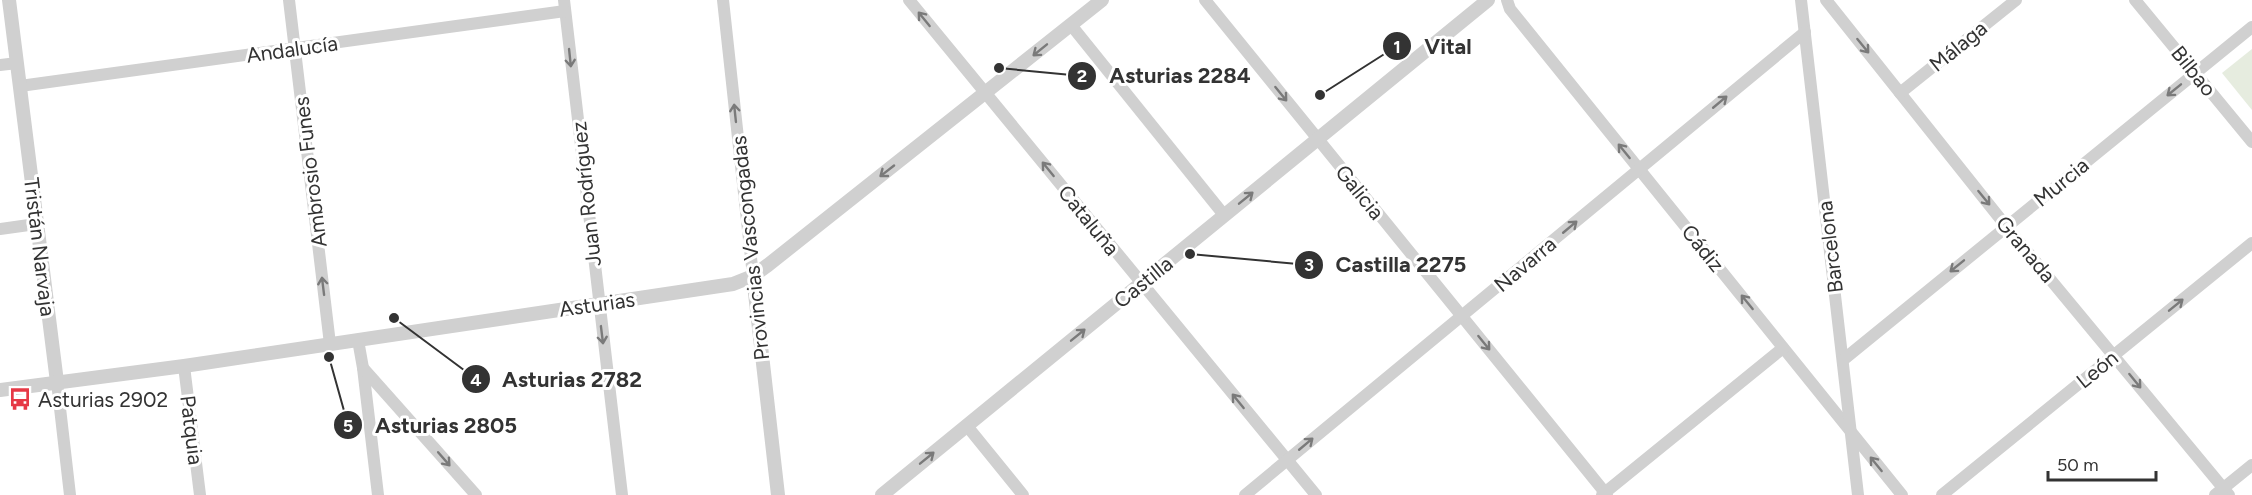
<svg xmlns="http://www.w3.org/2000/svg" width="2252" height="495" font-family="Figtree,sans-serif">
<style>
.green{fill:#e6ecdf}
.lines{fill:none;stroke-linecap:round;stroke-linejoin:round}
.minor{stroke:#d0d0d0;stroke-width:12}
.tertiary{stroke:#d0d0d0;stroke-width:14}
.oneway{stroke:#7a7a7a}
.labels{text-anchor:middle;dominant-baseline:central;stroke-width:6;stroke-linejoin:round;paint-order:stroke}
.street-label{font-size:21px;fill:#333;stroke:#fff}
.poi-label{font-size:21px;fill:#333;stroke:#fff;text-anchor:start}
.leader{fill:none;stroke:#333;stroke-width:2}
.callout-dot{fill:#333;stroke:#fff;stroke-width:2}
.mark-label{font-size:18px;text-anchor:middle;font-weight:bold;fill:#fff}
.callout-label{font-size:22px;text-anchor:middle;font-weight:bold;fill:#333;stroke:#fff;stroke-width:6;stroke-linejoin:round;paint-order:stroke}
</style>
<rect width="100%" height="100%" fill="#fff"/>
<!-- green -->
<polygon class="green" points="2252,49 2252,110 2222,73"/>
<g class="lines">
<!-- minor -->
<g class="minor">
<polyline points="289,0 330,344"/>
<polyline points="564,0 622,495"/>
<polyline points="723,0 753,276"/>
<polyline points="909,0 1316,495"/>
<polyline points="1205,0 1607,495"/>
<polyline points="1507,0 1510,9 1902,495"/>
<polyline points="1801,0 1858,495"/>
<polyline points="1826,0 2006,226 2229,495"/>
<polyline points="2135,0 2252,142"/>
<polyline points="1071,25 1224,215"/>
<polyline points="0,65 17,63"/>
<polyline points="20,86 565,11"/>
<polyline points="1900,93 2016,0"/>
<polyline points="0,229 36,224"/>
<polyline points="358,340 363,368 378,495"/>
<polyline points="1843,360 2252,27"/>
<polyline points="184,366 200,495"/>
<polyline points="363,368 476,495"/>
<polyline points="57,382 70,495"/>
<polyline points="967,426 1023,495"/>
<polyline points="1245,495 1805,32"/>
<polyline points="1602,495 1783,348"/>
<polyline points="1942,495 2252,243"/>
<polyline points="2215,495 2252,465"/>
</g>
<!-- tertiary -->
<g class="tertiary">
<polyline points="9,0 57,382"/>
<polyline points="753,276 778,495"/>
<polyline points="0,390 184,366 733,284 753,276 768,265 1102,0"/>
<polyline points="882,495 1488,0"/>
</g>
</g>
<!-- one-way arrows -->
<defs><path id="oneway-shaft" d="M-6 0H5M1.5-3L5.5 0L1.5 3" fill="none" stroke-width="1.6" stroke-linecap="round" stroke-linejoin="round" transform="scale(1.5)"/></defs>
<g class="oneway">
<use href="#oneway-shaft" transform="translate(924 19) rotate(-129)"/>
<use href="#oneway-shaft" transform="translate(1863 46) rotate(51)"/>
<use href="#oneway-shaft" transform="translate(1040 50) rotate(141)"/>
<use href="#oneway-shaft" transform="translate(570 58) rotate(84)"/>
<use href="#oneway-shaft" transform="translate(2174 90) rotate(141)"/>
<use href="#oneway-shaft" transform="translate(1281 94) rotate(51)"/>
<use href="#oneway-shaft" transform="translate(1720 102) rotate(-40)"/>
<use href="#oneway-shaft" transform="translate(735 113) rotate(-96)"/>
<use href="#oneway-shaft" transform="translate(1624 151) rotate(-129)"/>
<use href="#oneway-shaft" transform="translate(1048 169) rotate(-129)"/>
<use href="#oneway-shaft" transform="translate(887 171) rotate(142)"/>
<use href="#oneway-shaft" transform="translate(1246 198) rotate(-39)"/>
<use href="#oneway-shaft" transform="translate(1984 198) rotate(51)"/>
<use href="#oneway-shaft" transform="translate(1570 227) rotate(-40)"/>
<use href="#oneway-shaft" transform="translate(1957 266) rotate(141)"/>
<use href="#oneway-shaft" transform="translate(323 286) rotate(-97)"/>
<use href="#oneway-shaft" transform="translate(1747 302) rotate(-129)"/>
<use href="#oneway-shaft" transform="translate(2176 305) rotate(-39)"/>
<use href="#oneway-shaft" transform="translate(602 335) rotate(83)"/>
<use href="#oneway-shaft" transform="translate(1078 335) rotate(-39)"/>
<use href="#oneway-shaft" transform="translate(1484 343) rotate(51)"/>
<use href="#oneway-shaft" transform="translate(2135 381) rotate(51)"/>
<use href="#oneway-shaft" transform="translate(1238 401) rotate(-129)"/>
<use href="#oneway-shaft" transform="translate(1306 444) rotate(-40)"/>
<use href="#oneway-shaft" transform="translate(927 458) rotate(-39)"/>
<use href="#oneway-shaft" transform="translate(444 459) rotate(49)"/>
<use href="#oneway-shaft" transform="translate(1876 464) rotate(-129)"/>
</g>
<!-- icons -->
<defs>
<g id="bus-bare" transform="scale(1.8)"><path d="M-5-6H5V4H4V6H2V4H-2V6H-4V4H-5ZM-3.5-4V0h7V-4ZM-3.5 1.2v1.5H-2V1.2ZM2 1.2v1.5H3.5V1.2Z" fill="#e63946" stroke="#fff" stroke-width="2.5" paint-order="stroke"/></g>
</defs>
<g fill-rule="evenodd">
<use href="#bus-bare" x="20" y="399"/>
</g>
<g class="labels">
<!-- street labels -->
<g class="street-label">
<text transform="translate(1958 46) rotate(-39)">Málaga</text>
<text transform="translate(292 49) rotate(-8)">Andalucía</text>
<text transform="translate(2194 71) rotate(51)">Bilbao</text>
<text transform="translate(310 172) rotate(-97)">Ambrosio Funes</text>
<text transform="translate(2061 182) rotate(-39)">Murcia</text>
<text transform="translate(1360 192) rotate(51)">Galicia</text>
<text transform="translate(586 194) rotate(-96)">Juan Rodríguez</text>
<text transform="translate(1089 220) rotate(51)">Cataluña</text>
<text transform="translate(40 247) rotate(83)">Tristán Narvaja</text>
<text transform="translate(1830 247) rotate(-97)">Barcelona</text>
<text transform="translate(750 248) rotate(-96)">Provincias Vascongadas</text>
<text transform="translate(1703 248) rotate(51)">Cádiz</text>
<text transform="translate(2026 249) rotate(50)">Granada</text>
<text transform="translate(1525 264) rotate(-40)">Navarra</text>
<text transform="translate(1143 282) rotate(-39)">Castilla</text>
<text transform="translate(597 304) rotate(-8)">Asturias</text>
<text transform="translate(2097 369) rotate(-39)">León</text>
<text transform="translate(192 430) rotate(83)">Patquia</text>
</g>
<!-- poi labels -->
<g class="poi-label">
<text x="38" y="399">Asturias 2902</text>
</g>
</g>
<!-- callouts -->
<path class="leader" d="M1320 95L1397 46M999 68L1082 76M1190 254L1309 265M394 318L476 379M329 357L348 425"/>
<g class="callout-dot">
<circle cx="1320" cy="95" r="6"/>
<circle cx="999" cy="68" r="6"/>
<circle cx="1190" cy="254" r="6"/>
<circle cx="394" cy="318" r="6"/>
<circle cx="329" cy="357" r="6"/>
<circle cx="1397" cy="46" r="15"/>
<circle cx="1082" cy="76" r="15"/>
<circle cx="1309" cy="265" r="15"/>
<circle cx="476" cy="379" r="15"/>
<circle cx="348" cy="425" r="15"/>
</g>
<g class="mark-label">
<text x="1397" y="53">1</text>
<text x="1082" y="82">2</text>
<text x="1309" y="271">3</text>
<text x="476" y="386">4</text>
<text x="348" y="432">5</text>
</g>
<g class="callout-label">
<text x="1448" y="54">Vital</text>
<text x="1180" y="83">Asturias 2284</text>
<text x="1401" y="272">Castilla 2275</text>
<text x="572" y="387">Asturias 2782</text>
<text x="446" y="433">Asturias 2805</text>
</g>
<!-- scale -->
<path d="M2048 471v9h108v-9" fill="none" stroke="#333333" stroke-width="3"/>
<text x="2057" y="471" font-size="18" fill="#333333" stroke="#ffffff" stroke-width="4.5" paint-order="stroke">50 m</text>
</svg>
